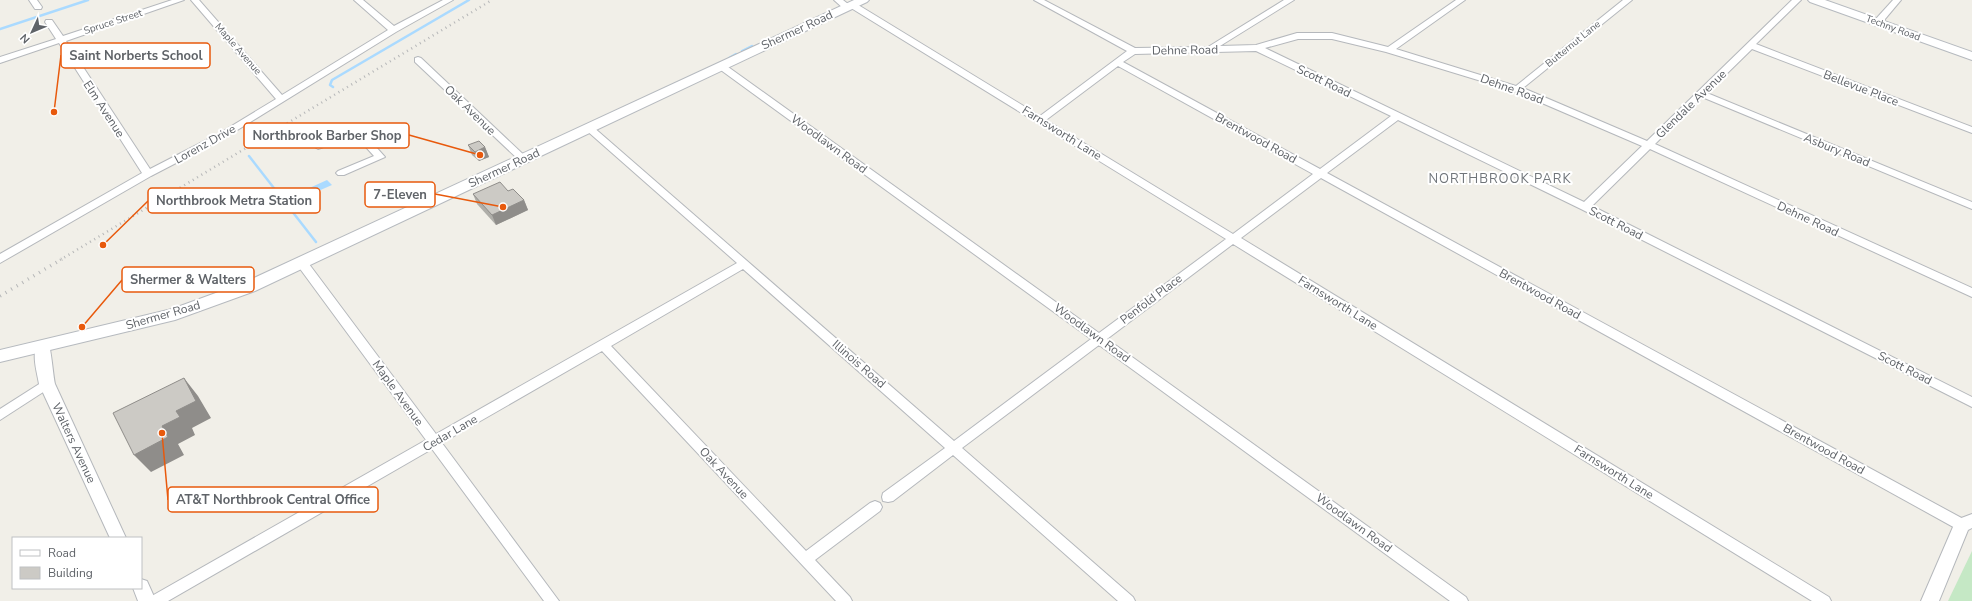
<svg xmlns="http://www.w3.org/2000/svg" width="1972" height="601" font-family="'Nunito Sans',sans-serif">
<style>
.green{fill:#c5e8c5}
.water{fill:#aadaff}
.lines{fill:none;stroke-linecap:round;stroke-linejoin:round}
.stream{stroke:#aadaff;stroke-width:2.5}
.minor-casing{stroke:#b5b8bc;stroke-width:2}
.tertiary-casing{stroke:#b5b8bc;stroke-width:2}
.secondary-casing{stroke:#b6babf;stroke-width:2}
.minor{fill:#fff;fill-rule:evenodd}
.tertiary{fill:#fff;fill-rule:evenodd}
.secondary{fill:#fff;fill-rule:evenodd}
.rail-far1{stroke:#b6b7b8;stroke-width:2.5;stroke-dasharray:1 4;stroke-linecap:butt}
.rail{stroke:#b6b7b8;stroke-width:3.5;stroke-dasharray:1 5.5;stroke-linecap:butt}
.wall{fill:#afaea9}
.shaded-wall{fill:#8f8d8a}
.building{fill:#cccac5;stroke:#8f8d8a}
.labels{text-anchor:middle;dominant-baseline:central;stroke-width:4;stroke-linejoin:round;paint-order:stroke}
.far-street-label{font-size:10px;fill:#5f6368;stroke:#fff}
.street-label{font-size:12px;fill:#5f6368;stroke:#fff}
.neighbourhood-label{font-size:13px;letter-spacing:1px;fill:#70757a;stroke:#fff}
.leader{fill:none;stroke:#e8590c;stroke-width:1.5}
.callout-dot{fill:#e8590c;stroke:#fff;stroke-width:1.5}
.callout{fill:#fff;stroke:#e8590c;stroke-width:1.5}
.callout-label{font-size:13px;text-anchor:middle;font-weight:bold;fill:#5f6368}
</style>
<rect width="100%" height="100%" fill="#f1efe8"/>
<!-- green -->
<polygon class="green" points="1972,551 1972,601 1948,601"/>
<!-- water -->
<polygon class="water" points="327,180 332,185 309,195 305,190"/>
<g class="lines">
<!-- stream -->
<g class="stream">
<polyline points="0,29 88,0"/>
<polyline points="742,51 752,46"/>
<polyline points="729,58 736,54"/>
<polyline points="333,87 330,85 332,80 469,0"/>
<polyline points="249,156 316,242"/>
</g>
<!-- minor casing -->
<g class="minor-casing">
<g id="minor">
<polygon points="29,0 37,0 42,7 41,9 35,9"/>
<polygon points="172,0 184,0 66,41 150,169 220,133 276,99 191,0 199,0 282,95 388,30 354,0 363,0 394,26 443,0 453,0 396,32 226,137 151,176 0,263 0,254 142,173 59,43 0,63 0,57 56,39 45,22 46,20 52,20 63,36"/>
<path d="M 834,0 L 843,0 L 848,4 L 855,3 L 1040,116 L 1127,51 L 1034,0 L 1044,0 L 1135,48 L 1208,47 L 1284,0 L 1294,0 L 1220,46 L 1256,45 L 1297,33 L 1332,33 L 1388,47 L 1456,0 L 1465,0 L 1396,49 L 1516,86 L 1623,0 L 1632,0 L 1523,88 L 1647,141 L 1792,0 L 1801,0 L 1756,44 L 1972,127 L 1972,133 L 1752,49 L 1707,93 L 1972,202 L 1972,209 L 1702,97 L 1655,144 L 1972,288 L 1972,297 L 1650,149 L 1592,206 L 1972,397 L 1972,407 L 1581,209 L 1398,120 L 1327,173 L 1967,521 L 1969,525 L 1967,529 L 1962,531 L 1957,529 L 1321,178 L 1241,238 L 1829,597 L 1831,601 L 1812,601 L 1233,244 L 1107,339 L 1466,597 L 1468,601 L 1450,601 L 1099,345 L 962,448 L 1133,597 L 1135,601 L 1118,601 L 953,455 L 893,501 L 888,502 L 883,501 L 882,497 L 883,493 L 945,448 L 743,269 L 611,346 L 806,551 L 870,503 L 875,501 L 880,503 L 882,507 L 880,511 L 815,560 L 850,597 L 852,601 L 836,601 L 602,351 L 442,443 L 559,601 L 544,601 L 432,449 L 168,601 L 148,601 L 150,597 L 426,440 L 298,266 L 297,263 L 298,260 L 306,260 L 436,434 L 737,263 L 586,130 L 586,126 L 592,126 L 954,441 L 1091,339 L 718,68 L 718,64 L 724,64 L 1099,333 L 1226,239 L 851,8 L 844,9 ZM 1298,39 L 1332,39 L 1386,52 L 1514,91 L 1642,146 L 1584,202 L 1265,48 ZM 1256,51 L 1391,116 L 1320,169 L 1123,62 L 1135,54 ZM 1118,66 L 1313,174 L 1233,234 L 1046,120 Z"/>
<polygon points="1893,0 1901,0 1880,25 1874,25 1874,21"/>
<polygon points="418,57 421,58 526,157 528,159 526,161 520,161 415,62 415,58"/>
<polygon points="356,127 359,128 385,157 344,175 338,175 336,173 338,171 374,156 354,134 321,148 318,149 313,146"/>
<polygon points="47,379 51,381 53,384 51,387 0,420 0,409"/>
</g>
</g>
<!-- tertiary casing -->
<g class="tertiary-casing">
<g id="tertiary">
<path d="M 43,341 L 48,342 C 51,347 53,375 55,384 L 126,538 L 110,538 L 39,384 C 37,372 31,354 38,342 Z"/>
<polygon points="1972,514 1972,528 1968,530 1939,601 1921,601 1956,520"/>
<polygon points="141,579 147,581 156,601 138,601 133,588 141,588"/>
</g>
</g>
<!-- secondary casing -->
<g class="secondary-casing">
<g id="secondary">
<polygon points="854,0 869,0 867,2 255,291 175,320 0,362 0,350 172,309 243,283"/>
<polygon points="1808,0 1825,0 1972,52 1972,60 1810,2"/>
</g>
</g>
<!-- minor -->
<use href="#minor" class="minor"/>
<!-- tertiary -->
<use href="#tertiary" class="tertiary"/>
<!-- secondary -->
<use href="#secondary" class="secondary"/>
<!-- rail-far1 -->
<polyline class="rail-far1" points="60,260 492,0"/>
<!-- rail -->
<polyline class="rail" points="0,296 62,259"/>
</g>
<!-- wall -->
<g class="wall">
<polygon points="468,145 485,147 489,157 479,161 472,155"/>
<polygon points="508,191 524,200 528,210 496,225 477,204 473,194"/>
</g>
<!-- shaded-wall -->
<g class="shaded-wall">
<polygon points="485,147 489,157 479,161 475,152"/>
<polygon points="524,200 528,210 496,225 492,215"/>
<polygon points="184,378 198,396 211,418 192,428 195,435 178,444 184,455 151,472 134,455 176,411"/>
</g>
<!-- building -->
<g class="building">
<polygon points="479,141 485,147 475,152 468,145"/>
<polygon points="500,182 508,191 513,189 524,200 492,215 473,194"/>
<polygon points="184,378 196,401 176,411 180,417 162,426 168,437 134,455 113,413"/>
</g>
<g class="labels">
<!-- far-street labels -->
<g class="far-street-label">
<text transform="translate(113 22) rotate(-18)">Spruce Street</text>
<text transform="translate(1893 28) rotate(20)">Techny Road</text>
<text transform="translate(1573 44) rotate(-39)">Butternut Lane</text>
<text transform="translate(238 49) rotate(49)">Maple Avenue</text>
</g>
<!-- street labels -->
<g class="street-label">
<text transform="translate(797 30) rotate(-25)">Shermer Road</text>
<text transform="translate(1185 50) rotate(-1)">Dehne Road</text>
<text transform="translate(1324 81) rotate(26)">Scott Road</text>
<text transform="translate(1861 88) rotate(21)">Bellevue Place</text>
<text transform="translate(1512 89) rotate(20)">Dehne Road</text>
<text transform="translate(1691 104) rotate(-44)">Glendale Avenue</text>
<text transform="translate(104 109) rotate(57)">Elm Avenue</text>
<text transform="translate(470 110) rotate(44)">Oak Avenue</text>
<text transform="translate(1062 133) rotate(32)">Farnsworth Lane</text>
<text transform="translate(1256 138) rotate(29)">Brentwood Road</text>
<text transform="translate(205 144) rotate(-29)">Lorenz Drive</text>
<text transform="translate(829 144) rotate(36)">Woodlawn Road</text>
<text transform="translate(1837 150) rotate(22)">Asbury Road</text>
<text transform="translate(504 168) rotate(-25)">Shermer Road</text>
<text transform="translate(1808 219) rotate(25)">Dehne Road</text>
<text transform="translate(1616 223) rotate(27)">Scott Road</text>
<text transform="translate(1540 294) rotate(29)">Brentwood Road</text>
<text transform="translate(1151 299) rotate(-37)">Penfold Place</text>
<text transform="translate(1338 303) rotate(32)">Farnsworth Lane</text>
<text transform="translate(163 315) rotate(-16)">Shermer Road</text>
<text transform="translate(1092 333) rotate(36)">Woodlawn Road</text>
<text transform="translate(859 364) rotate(41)">Illinois Road</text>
<text transform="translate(1905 368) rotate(27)">Scott Road</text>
<text transform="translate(398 393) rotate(54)">Maple Avenue</text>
<text transform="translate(450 433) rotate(-30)">Cedar Lane</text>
<text transform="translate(74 443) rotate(65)">Walters Avenue</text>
<text transform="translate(1824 449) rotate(29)">Brentwood Road</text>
<text transform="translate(1614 472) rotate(32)">Farnsworth Lane</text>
<text transform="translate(724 473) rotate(47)">Oak Avenue</text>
<text transform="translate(1354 523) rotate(36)">Woodlawn Road</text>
</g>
<!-- neighbourhood labels -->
<g class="neighbourhood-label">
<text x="1500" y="179">NORTHBROOK PARK</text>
</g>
</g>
<!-- callouts -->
<path class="leader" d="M54 112L61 55M480 155L409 135M503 207L435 194M103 245L148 201M82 327L122 280M162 433L168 500"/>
<g class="callout-dot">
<circle cx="54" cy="112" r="4"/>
<circle cx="480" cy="155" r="4"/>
<circle cx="503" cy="207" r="4"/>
<circle cx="103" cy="245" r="4"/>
<circle cx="82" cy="327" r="4"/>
<circle cx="162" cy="433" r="4"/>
</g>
<g class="callout">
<rect x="61" y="43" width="149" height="25" rx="4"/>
<rect x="244" y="123" width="165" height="25" rx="4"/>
<rect x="365" y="182" width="70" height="25" rx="4"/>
<rect x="148" y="188" width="172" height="25" rx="4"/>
<rect x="122" y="267" width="132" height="25" rx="4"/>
<rect x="168" y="487" width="210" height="25" rx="4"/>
</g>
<g class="callout-label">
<text x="136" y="60">Saint Norberts School</text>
<text x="327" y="140">Northbrook Barber Shop</text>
<text x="400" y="199">7-Eleven</text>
<text x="234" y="205">Northbrook Metra Station</text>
<text x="188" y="284">Shermer &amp; Walters</text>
<text x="273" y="504">AT&amp;T Northbrook Central Office</text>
</g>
<!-- legend -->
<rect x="12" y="537" width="130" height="52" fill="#ffffff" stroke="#bfc1c3"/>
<rect x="20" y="550" width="20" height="6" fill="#ffffff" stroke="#bfc1c3"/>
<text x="48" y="557" font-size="12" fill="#5f6368">Road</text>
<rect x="20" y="567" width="20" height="12" fill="#cccac5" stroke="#bfc1c3"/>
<text x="48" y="577" font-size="12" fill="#5f6368">Building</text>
<!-- north arrow -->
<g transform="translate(32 32) rotate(226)" stroke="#ffffff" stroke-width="3" paint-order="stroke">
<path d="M0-3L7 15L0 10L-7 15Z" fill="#5f6368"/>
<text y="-6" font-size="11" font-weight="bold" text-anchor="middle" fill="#5f6368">N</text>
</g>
</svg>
